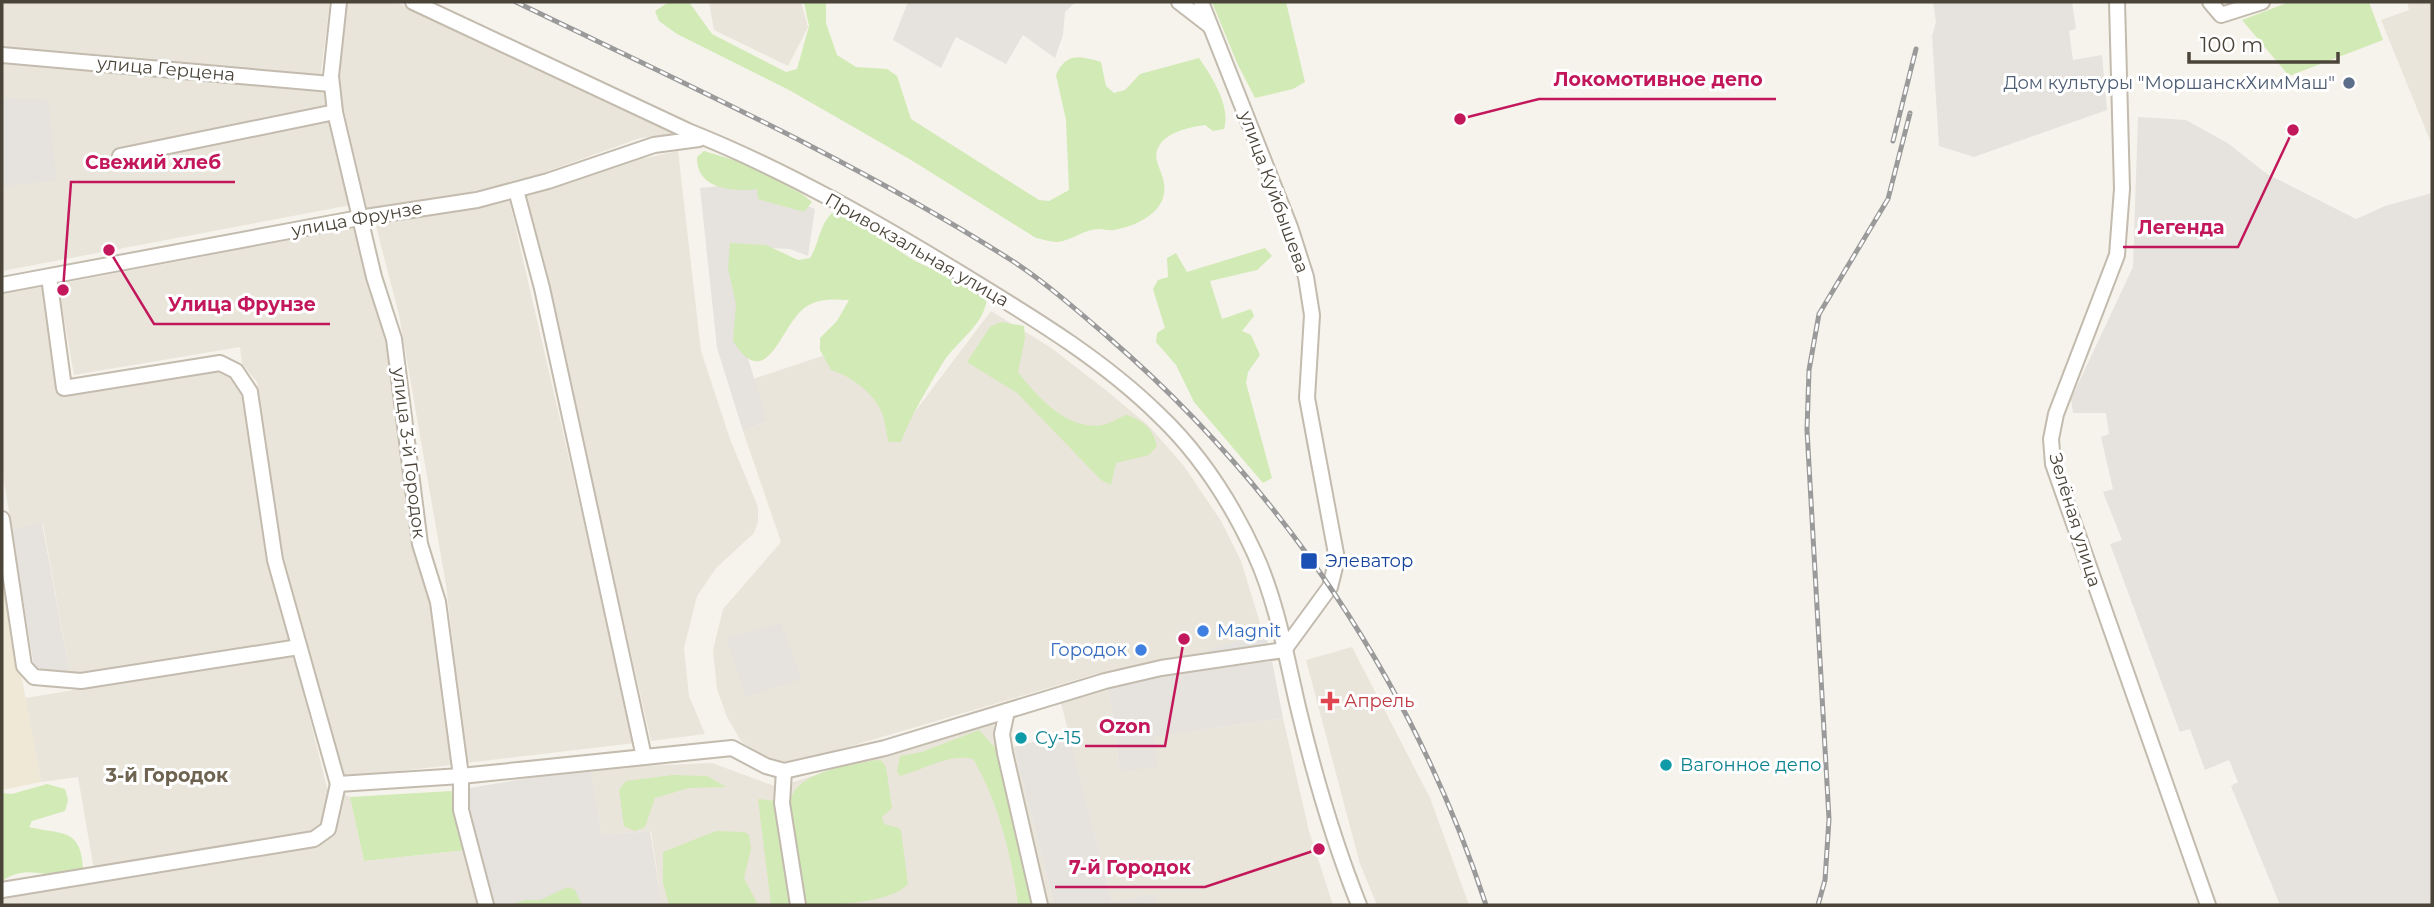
<svg xmlns="http://www.w3.org/2000/svg" width="2434" height="907" font-family="Montserrat,sans-serif">
<style>
.residential{fill:#eae5da}
.industrial{fill:#e6e2dd}
.education{fill:#efe8d6}
.green{fill:#d2eab5}
.parking{fill:#e5e3e0}
.lines{fill:none;stroke-linecap:round;stroke-linejoin:round}
.minor-casing{stroke:#c2bbae;stroke-width:18}
.minor{stroke:#fff;stroke-width:14}
.rail-casing{stroke:#9a9a9a;stroke-width:5}
.rail{stroke:#fff;stroke-width:2.5;stroke-dasharray:8;stroke-linecap:butt}
.service-dot{fill:#5c6f8a;stroke:#fff;stroke-width:2.5}
.transit-dot{fill:#1a4fb4;stroke:#fff;stroke-width:2.5}
.shop-dot{fill:#3f7fe0;stroke:#fff;stroke-width:2.5}
.health-dot{fill:#e0444e;stroke:#fff;stroke-width:2.5}
.culture-dot{fill:#0f9aa8;stroke:#fff;stroke-width:2.5}
.labels{text-anchor:middle;dominant-baseline:central;stroke-width:6;stroke-linejoin:round;paint-order:stroke}
.street-label{font-size:18px;fill:#4b4439;stroke:#fff}
.service-label{font-size:18px;fill:#4e5e75;stroke:#fff;text-anchor:end}
.transit-label{font-size:18px;fill:#164399;stroke:#fff;text-anchor:start}
.shop-label{font-size:18px;fill:#366cbe;stroke:#fff;text-anchor:start}
.health-label{font-size:18px;fill:#be3a42;stroke:#fff;text-anchor:start}
.culture-label{font-size:18px;fill:#0d838f;stroke:#fff;text-anchor:start}
.neighbourhood-label{font-size:19px;font-weight:bold;fill:#6e6250;stroke:#fff}
.leader{fill:none;stroke:#c2185b;stroke-width:2.5}
.callout-dot{fill:#c2185b;stroke:#fff;stroke-width:2.5}
.callout-label{font-size:19px;text-anchor:middle;font-weight:bold;fill:#c2185b;stroke:#fff;stroke-width:6;stroke-linejoin:round;paint-order:stroke}
</style>
<rect width="100%" height="100%" fill="#f6f3ec"/>
<!-- residential -->
<g class="residential">
<polygon points="2,2 330,2 321,72 351,205 2,271"/>
<polygon points="347,2 396,2 676,134 640,138 529,178 461,194 367,208 337,81"/>
<polygon points="709,2 801,2 808,27 788,66 714,30"/>
<polygon points="2407,2 2432,2 2432,145 2381,20 2409,10"/>
<polygon points="678,151 701,351 730,439 758,507 758,522 754,533 716,568 697,596 684,648 689,696 705,734 651,741 526,195 641,159"/>
<polygon points="509,199 635,743 466,763 446,585 399,315 376,226"/>
<polygon points="354,228 369,288 387,333 431,604 452,765 347,777 339,769 293,602 280,547 257,382 242,364 240,347 74,375 58,284"/>
<polygon points="46,283 62,394 220,369 232,376 248,401 292,640 70,675 43,524 12,530 2,469 2,292"/>
<polygon points="991,311 1050,347 1107,391 1149,426 1184,466 1221,521 1241,561 1267,646 1096,674 790,764 762,755 741,741 727,717 717,689 713,650 723,609 781,542 743,431 767,421 753,379 834,352 910,418"/>
<polygon points="1352,647 1430,798 1469,905 1377,905 1360,864 1306,660"/>
<polygon points="294,654 327,788 350,797 364,861 466,850 480,905 2,905 2,886 94,870 78,777 41,782 25,698"/>
<polygon points="1108,684 1120,771 1153,737 1283,718 1309,831 1333,905 1158,905 1156,893 1112,902 1060,699"/>
<polygon points="992,720 997,739 1014,747 1054,905 662,905 651,831 602,835 590,768 712,763 777,787"/>
</g>
<!-- industrial -->
<g class="industrial">
<polygon points="908,2 1076,2 1065,12 1063,35 1055,58 1023,35 1006,64 956,37 941,68 893,40"/>
<polygon points="1933,2 2072,2 2076,29 2069,31 2073,60 2102,55 2107,110 1974,157 1939,146 1932,36 1936,22"/>
<polygon points="2,98 48,99 57,181 2,186"/>
<polygon points="2138,117 2186,120 2229,144 2267,174 2356,219 2385,206 2432,193 2432,905 2280,905 2231,786 2238,782 2229,760 2205,770 2190,729 2180,732 2110,544 2122,540 2103,492 2113,489 2101,437 2109,434 2106,413 2073,413 2071,399 2133,267"/>
<polygon points="752,183 815,209 808,256 790,249 735,246 743,342 767,421 743,431 717,348 700,188"/>
<polygon points="42,523 70,675 34,667 12,530"/>
<polygon points="781,623 802,679 746,697 726,637"/>
<polygon points="1272,661 1283,718 1154,737 1158,767 1120,771 1108,684"/>
<polygon points="1069,733 1112,902 1156,893 1158,905 1054,905 1014,747"/>
<polygon points="590,768 602,835 650,831 662,905 480,905 451,791"/>
</g>
<!-- education -->
<polygon class="education" points="2,571 41,782 2,790"/>
<!-- green -->
<g class="green">
<path d="M 669,2 L 689,2 L 712,34 L 786,72 L 797,69 L 809,26 L 804,2 L 826,2 L 826,23 L 837,55 L 856,67 L 887,69 L 897,76 L 911,119 L 1039,200 L 1049,201 L 1069,190 L 1066,120 L 1056,75 C 1066,52 1081,56 1101,62 L 1106,86 L 1114,93 L 1125,90 L 1140,74 L 1199,58 C 1212,77 1231,106 1224,129 L 1213,131 L 1205,125 C 1190,127 1165,132 1158,148 C 1152,159 1163,172 1164,184 C 1168,212 1137,226 1114,230 C 1109,231 1104,229 1099,229 C 1084,229 1071,241 1057,242 C 1051,242 1042,239 1036,238 L 911,160 L 789,90 L 677,34 L 659,21 L 655,11 Z"/>
<polygon points="1212,2 1286,2 1305,82 1293,89 1255,98 1237,63"/>
<polygon points="2289,2 2369,2 2383,40 2289,76 2242,20"/>
<path d="M 704,151 L 750,165 L 802,194 L 812,202 L 804,212 L 758,199 L 757,189 C 732,192 696,189 697,157 Z"/>
<path d="M 832,213 L 854,221 L 913,260 L 987,295 C 987,323 958,340 944,361 C 928,387 911,415 901,442 L 889,442 C 886,434 886,427 884,419 C 879,397 852,376 831,370 L 820,350 L 820,338 L 837,321 L 849,300 C 832,299 815,298 802,310 C 780,329 766,394 733,341 L 736,304 L 728,268 L 730,243 L 766,245 L 798,260 L 810,258 C 820,243 818,227 832,213 Z"/>
<polygon points="1265,248 1272,256 1257,270 1210,281 1222,319 1251,309 1254,316 1242,331 1251,335 1260,355 1248,372 1246,383 1272,478 1263,483 1194,402 1176,365 1156,342 1157,333 1165,328 1153,289 1158,280 1168,277 1167,258 1176,253 1187,272"/>
<path d="M 1001,322 L 1024,326 L 1025,338 L 1018,372 C 1037,397 1068,431 1102,425 C 1111,424 1118,417 1127,415 C 1143,421 1153,428 1157,446 L 1149,455 L 1116,463 L 1111,485 L 1101,480 L 1017,393 L 967,362 L 990,327 Z"/>
<path d="M 979,730 L 999,752 L 1032,889 L 1033,905 L 1018,905 C 1013,860 997,798 973,759 C 950,753 922,770 900,776 L 897,771 L 900,756 L 922,752 Z"/>
<path d="M 875,760 L 882,761 L 886,767 L 892,808 L 882,817 L 884,824 L 899,828 L 901,831 L 908,884 C 890,904 831,905 805,905 L 789,809 C 790,771 846,767 875,760 Z"/>
<polygon points="673,775 707,776 726,787 689,788 655,798 645,827 635,831 624,826 619,790 626,781"/>
<path d="M 47,784 L 65,789 L 68,800 L 65,811 L 32,821 L 29,827 C 59,835 81,826 83,868 C 57,888 33,859 2,881 L 2,793 L 12,794 Z"/>
<polygon points="451,791 466,850 364,861 350,797"/>
<polygon points="758,799 776,801 792,905 771,905"/>
<polygon points="716,831 744,832 749,835 751,849 744,878 758,905 669,905 663,883 663,852"/>
<polygon points="568,887 575,890 582,905 512,905 525,900 540,900"/>
</g>
<!-- parking -->
<polygon class="parking" points="1265,631 1268,645 1206,655 1205,652"/>
<g class="lines">
<!-- minor casing -->
<g class="minor-casing">
<g id="minor">
<polyline points="339,2 331,76 335,112 374,277 394,339 420,544 438,602 461,776 461,810 486,905"/>
<path d="M 413,2 L 688,131 C 786,170 878,223 968,278 C 1035,319 1103,360 1159,415 C 1199,453 1232,504 1255,554 C 1277,602 1286,656 1298,707 C 1314,774 1333,840 1359,905"/>
<polyline points="1179,2 1210,26"/>
<polyline points="1201,2 1290,227 1306,277 1312,315 1307,398 1337,559 1330,587 1284,650"/>
<polyline points="2117,2 2122,189 2117,255 2056,414 2051,439 2053,464 2208,905"/>
<polyline points="2210,2 2221,15 2262,2"/>
<polyline points="2,55 331,84"/>
<polyline points="120,156 335,112"/>
<polyline points="516,190 542,288 644,757"/>
<polyline points="49,277 64,388 220,363 236,371 250,392 275,560 338,784"/>
<polyline points="2,285 359,218 477,200 548,181 654,145 699,139"/>
<polyline points="2,519 24,666 34,677 81,681 299,647"/>
<polyline points="1007,711 1002,734 1005,753 1040,905"/>
<polyline points="784,771 782,803 798,905"/>
<polyline points="338,784 461,776 732,748 766,766 784,771 885,748 1105,681 1161,668 1284,650"/>
<polyline points="2,890 314,839 328,829 338,784"/>
</g>
</g>
<!-- minor -->
<use href="#minor" class="minor"/>
<!-- rail casing -->
<g class="rail-casing">
<g id="rail">
<path d="M 516,2 C 683,83 854,160 1011,260 C 1045,282 1078,311 1108,337 C 1282,487 1415,687 1486,905"/>
<polyline points="1893,141 1916,49"/>
<polyline points="1818,905 1825,880 1829,819 1807,430 1809,370 1819,314 1888,199 1910,113"/>
</g>
</g>
<!-- rail -->
<use href="#rail" class="rail"/>
</g>
<!-- markers -->
<circle class="service-dot" cx="2349" cy="83" r="7"/>
<rect class="transit-dot" x="1300" y="552" width="18" height="18" rx="3.5"/>
<g class="shop-dot">
<circle cx="1203" cy="631" r="7"/>
<circle cx="1141" cy="650" r="7"/>
</g>
<path class="health-dot" d="M1326.5 690.5h7v7h7v7h-7v7h-7v-7h-7v-7h7z"/>
<g class="culture-dot">
<circle cx="1021" cy="738" r="7"/>
<circle cx="1666" cy="765" r="7"/>
</g>
<g class="labels">
<!-- street labels -->
<g class="street-label">
<text transform="translate(166 69) rotate(5)">улица Герцена</text>
<text transform="translate(1274 192) rotate(70)">улица Куйбышева</text>
<text transform="translate(357 219) rotate(-10)">улица Фрунзе</text>
<text transform="translate(917 250) rotate(30)">Привокзальная улица</text>
<text transform="translate(409 453) rotate(83)">улица 3-й Городок</text>
<text transform="translate(2075 520) rotate(73)">Зелёная улица</text>
</g>
<!-- service labels -->
<g class="service-label">
<text x="2335" y="83">Дом культуры "МоршанскХимМаш"</text>
</g>
<!-- transit labels -->
<g class="transit-label">
<text x="1325" y="561">Элеватор</text>
</g>
<!-- shop labels -->
<g class="shop-label">
<text x="1217" y="631">Magnit</text>
<text x="1127" y="650" text-anchor="end">Городок</text>
</g>
<!-- health labels -->
<g class="health-label">
<text x="1344" y="701">Апрель</text>
</g>
<!-- culture labels -->
<g class="culture-label">
<text x="1035" y="738">Су-15</text>
<text x="1680" y="765">Вагонное депо</text>
</g>
<!-- neighbourhood labels -->
<g class="neighbourhood-label">
<text x="167" y="775">3-й Городок</text>
</g>
</g>
<!-- callouts -->
<path class="leader" d="M1460 119L1539 99H1776M63 290L71 182H235M2293 130L2238 247H2123M109 250L154 324H330M1184 639L1165 746H1085M1319 849L1205 887H1055"/>
<g class="callout-dot">
<circle cx="1460" cy="119" r="7"/>
<circle cx="63" cy="290" r="7"/>
<circle cx="2293" cy="130" r="7"/>
<circle cx="109" cy="250" r="7"/>
<circle cx="1184" cy="639" r="7"/>
<circle cx="1319" cy="849" r="7"/>
</g>
<g class="callout-label">
<text x="1658" y="86">Локомотивное депо</text>
<text x="153" y="169">Свежий хлеб</text>
<text x="2181" y="234">Легенда</text>
<text x="242" y="311">Улица Фрунзе</text>
<text x="1125" y="733">Ozon</text>
<text x="1130" y="874">7-й Городок</text>
</g>
<!-- border -->
<rect width="2434" height="907" fill="none" stroke="#4b4439" stroke-width="7"/>
<!-- scale -->
<path d="M2189 52v10h149v-10" fill="none" stroke="#4b4439" stroke-width="3.5"/>
<text x="2200" y="52" font-size="21" fill="#4b4439" stroke="#ffffff" stroke-width="5" paint-order="stroke">100 m</text>
</svg>
